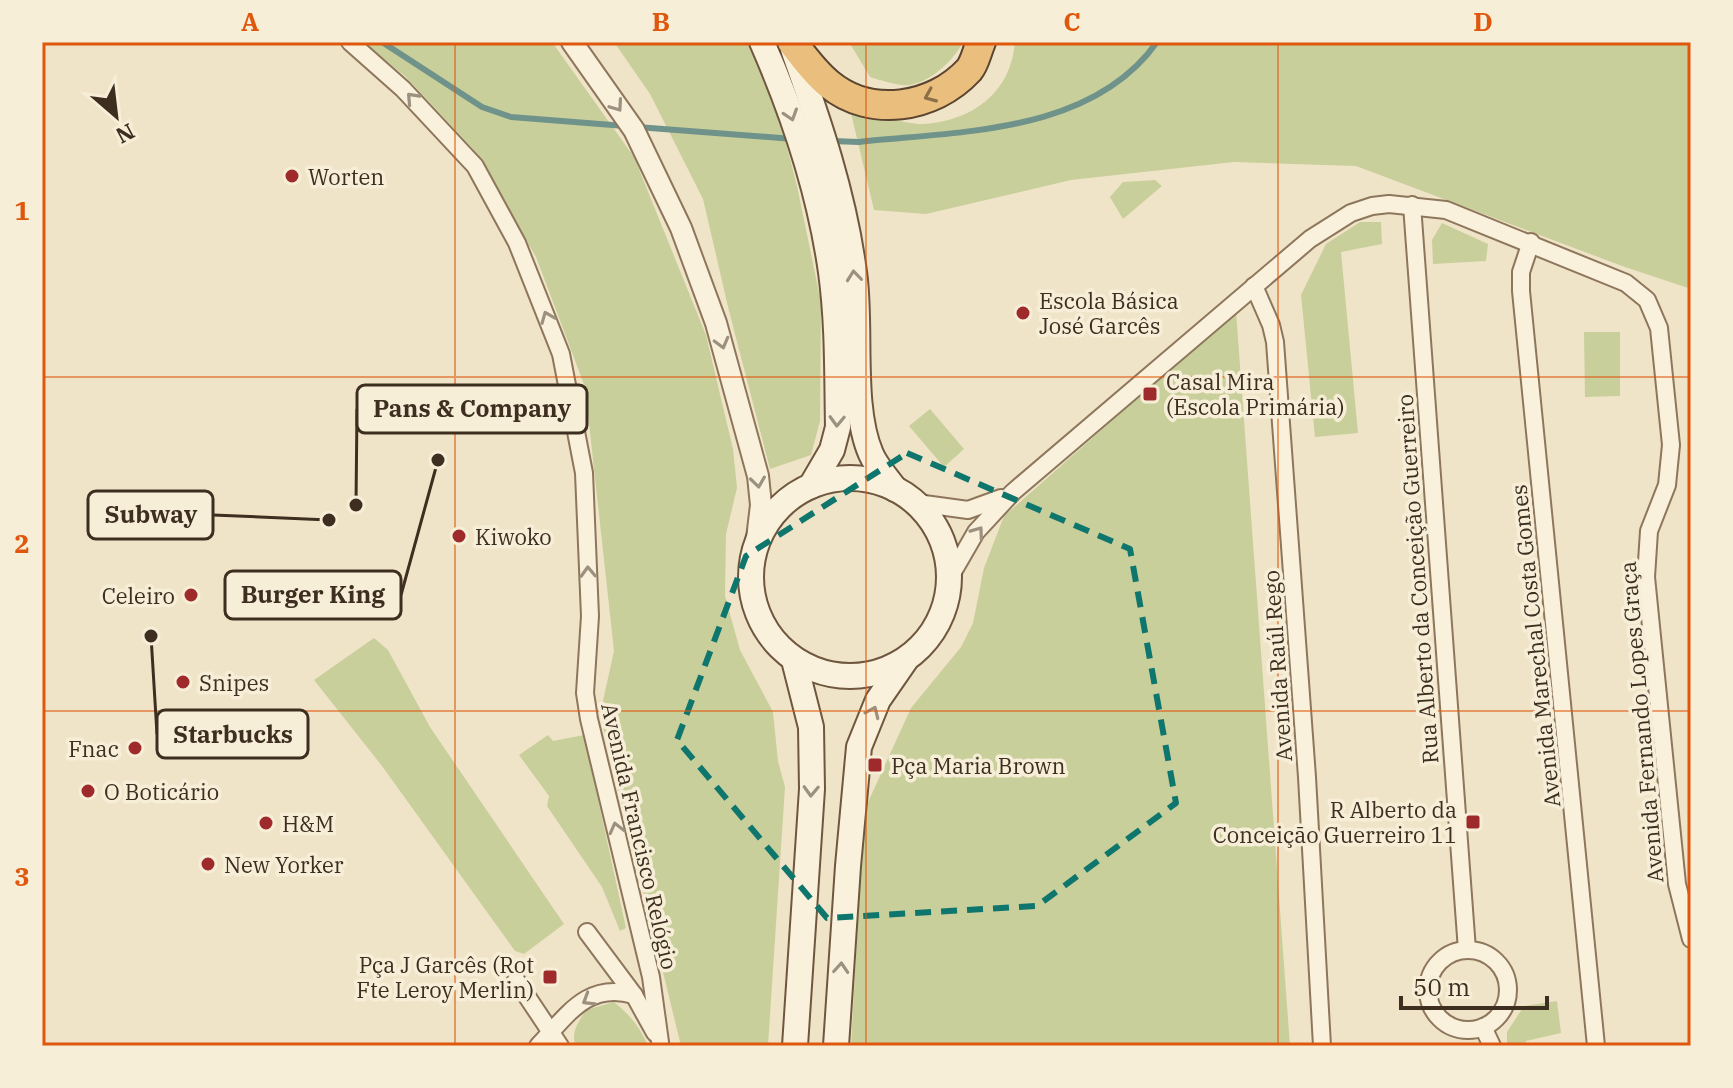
<svg xmlns="http://www.w3.org/2000/svg" width="1733" height="1088" font-family="'IBM Plex Serif',serif">
<style>
.green{fill:#c9cf9b}
.lines{fill:none;stroke-linecap:round;stroke-linejoin:round}
.stream{stroke:#6f938a;stroke-width:6}
.minor-casing{stroke:#8d765c;stroke-width:20}
.tertiary-casing{stroke:#8d765c;stroke-width:24}
.secondary-casing{stroke:#6f573f;stroke-width:28}
.trunk-casing{stroke:#5b4430;stroke-width:32}
.minor{stroke:#faf1dc;stroke-width:16}
.tertiary{stroke:#faf1dc;stroke-width:20}
.secondary{stroke:#faf1dc;stroke-width:24}
.trunk{stroke:#eabe7c;stroke-width:28}
.oneway{stroke:#8b6f49}
.oneway2{stroke:#9c907e}
.marked{fill:none;stroke:#0f766e;stroke-width:6;stroke-dasharray:16 10;stroke-linejoin:round}
.grid{fill:none;stroke:#df570d;stroke-width:2;stroke-opacity:0.55}
.poi-dot{fill:#9e2a2b;stroke:#f7eed8;stroke-width:3}
.labels{text-anchor:middle;dominant-baseline:central;stroke-width:7;stroke-linejoin:round;paint-order:stroke}
.poi-label{font-size:22px;fill:#3d2e20;stroke:#f7eed8;text-anchor:start}
.street-label{font-size:22px;fill:#3d2e20;stroke:#f7eed8}
.leader{fill:none;stroke:#3d2e20;stroke-width:3}
.callout-dot{fill:#3d2e20;stroke:#f7eed8;stroke-width:3}
.callout{fill:#f7eed8;stroke:#3d2e20;stroke-width:3}
.callout-label{font-size:24px;text-anchor:middle;font-weight:bold;fill:#3d2e20}
.neatline{fill:none;stroke:#df570d;stroke-width:3}
.grid-label{font-size:26px;text-anchor:middle;font-weight:bold;fill:#df570d}
</style>
<rect width="100%" height="100%" fill="#f0e4c8"/>
<!-- green -->
<g class="green">
<polygon points="363,42 552,42 634,157 706,335 733,449 737,488 726,534 725,596 740,650 773,712 778,761 785,787 768,1046 681,1046 600,714 614,651 585,387 536,257 472,148 406,77"/>
<polygon points="614,42 748,42 776,104 797,186 821,302 820,421 811,455 770,469 729,311 703,199 650,94"/>
<path d="M 849,42 L 963,42 C 954,61 925,88 902,85 C 892,84 880,80 870,77 Z"/>
<path d="M 1015,42 L 1691,42 L 1691,289 L 1622,266 L 1356,166 L 1234,162 L 1071,180 L 926,214 L 874,210 L 850,109 C 871,113 903,124 923,124 C 972,121 1011,93 1015,42 Z"/>
<polygon points="1155,180 1162,186 1123,219 1110,197 1123,182"/>
<polygon points="1360,222 1381,222 1382,244 1341,252 1358,433 1315,437 1301,295 1326,244"/>
<polygon points="1442,223 1488,244 1486,261 1433,264 1432,240"/>
<polygon points="1236,311 1290,1046 851,1046 864,811 911,708 961,647 973,623 984,568 1004,516"/>
<polygon points="1584,332 1620,332 1620,396 1585,397"/>
<polygon points="930,409 964,449 944,467 909,426"/>
<polygon points="374,638 388,650 430,727 564,924 524,954 515,951 382,766 314,680"/>
<polygon points="548,735 553,741 584,735 626,928 620,931 602,887 547,806 549,796 519,755"/>
<polygon points="1557,1001 1561,1033 1526,1041 1525,1046 1507,1046 1507,1032 1524,1006"/>
<path d="M 614,1002 C 629,1014 641,1028 648,1046 L 576,1046 C 570,1033 579,1021 586,1010 Z"/>
</g>
<g class="lines">
<!-- stream -->
<g class="stream">
<polyline points="382,42 482,107 511,117 625,126"/>
<polyline points="637,127 793,139"/>
<path d="M 832,141 L 859,142 C 960,131 1092,134 1157,42"/>
</g>
<!-- minor casing -->
<g class="minor-casing">
<g id="minor">
<polyline points="350,42 403,89 475,166 517,243 561,354 584,473 590,616 585,693 589,719 651,977 660,1042"/>
<polyline points="1412,205 1467,950"/>
<polyline points="1531,242 1521,272 1521,291 1596,1046"/>
<polyline points="1254,286 1271,325 1275,342 1307,777 1322,1046"/>
<polyline points="917,503 968,510 1001,498"/>
<polyline points="950,577 976,532 1013,492 1310,239 1351,213 1372,206 1389,204 1446,210 1626,283 1647,300 1659,328 1671,445 1667,485 1649,531 1646,577 1677,884 1691,939"/>
<polyline points="587,932 634,995 655,1033"/>
<circle cx="1468" cy="990" r="40"/>
<polyline points="516,980 560,1046"/>
<polyline points="1483,1027 1492,1046"/>
<path d="M 538,1046 C 567,1016 587,981 634,995"/>
</g>
</g>
<!-- tertiary casing -->
<g class="tertiary-casing">
<polyline id="tertiary" points="572,42 634,130 681,228 716,323 758,476 761,505 756,547"/>
</g>
<!-- secondary casing -->
<g class="secondary-casing">
<g id="secondary">
<path d="M 762,42 C 794,115 820,194 831,272 C 838,323 837,376 838,427 L 832,450 L 811,486"/>
<path d="M 793,49 C 819,122 844,195 854,272 C 862,326 850,406 871,454 C 876,466 887,478 895,489"/>
<circle cx="850" cy="577" r="99"/>
<polyline points="794,660 811,727 812,789 795,1046"/>
<polyline points="836,1046 848,866 859,747 878,700 905,661"/>
</g>
</g>
<!-- trunk casing -->
<g class="trunk-casing">
<path id="trunk" d="M 792,42 C 804,57 814,72 829,84 C 870,118 933,109 969,70 C 975,63 977,51 981,42"/>
</g>
<!-- minor -->
<use href="#minor" class="minor"/>
<!-- tertiary -->
<use href="#tertiary" class="tertiary"/>
<!-- secondary -->
<use href="#secondary" class="secondary"/>
<!-- trunk -->
<use href="#trunk" class="trunk"/>
</g>
<!-- one-way arrows -->
<defs><path id="oneway-chevron" d="M-2-3.5L2.5 0L-2 3.5" fill="none" stroke-width="1.6" stroke-linecap="round" stroke-linejoin="round" transform="scale(2)"/></defs>
<use class="oneway" href="#oneway-chevron" transform="translate(930 96) rotate(157)"/>
<g class="oneway2">
<use href="#oneway-chevron" transform="translate(412 98) rotate(-133)"/>
<use href="#oneway-chevron" transform="translate(617 106) rotate(55)"/>
<use href="#oneway-chevron" transform="translate(791 115) rotate(72)"/>
<use href="#oneway-chevron" transform="translate(854 276) rotate(-96)"/>
<use href="#oneway-chevron" transform="translate(547 317) rotate(-112)"/>
<use href="#oneway-chevron" transform="translate(722 343) rotate(75)"/>
<use href="#oneway-chevron" transform="translate(837 421) rotate(92)"/>
<use href="#oneway-chevron" transform="translate(758 482) rotate(82)"/>
<use href="#oneway-chevron" transform="translate(978 532) rotate(-54)"/>
<use href="#oneway-chevron" transform="translate(588 572) rotate(-92)"/>
<use href="#oneway-chevron" transform="translate(873 712) rotate(-66)"/>
<use href="#oneway-chevron" transform="translate(811 791) rotate(92)"/>
<use href="#oneway-chevron" transform="translate(616 828) rotate(-104)"/>
<use href="#oneway-chevron" transform="translate(841 968) rotate(-86)"/>
<use href="#oneway-chevron" transform="translate(588 1000) rotate(148)"/>
</g>
<!-- marked area -->
<path class="marked" d="M 907,453 L 1130,549 L 1176,803 L 1037,906 L 827,918 L 677,740 L 746,556 Z"/>
<!-- grid -->
<path class="grid" d="M 455,42 L 455,1046M 866,42 L 866,1046M 1278,42 L 1278,1046M 42,377 L 1691,377M 42,711 L 1691,711"/>
<!-- markers -->
<g class="poi-dot">
<circle cx="292" cy="176" r="8"/>
<circle cx="1023" cy="313" r="8"/>
<rect x="1142" y="386" width="16" height="16" rx="4"/>
<circle cx="459" cy="536" r="8"/>
<circle cx="191" cy="595" r="8"/>
<circle cx="183" cy="682" r="8"/>
<circle cx="135" cy="748" r="8"/>
<rect x="867" y="757" width="16" height="16" rx="4"/>
<circle cx="88" cy="791" r="8"/>
<rect x="1465" y="814" width="16" height="16" rx="4"/>
<circle cx="266" cy="823" r="8"/>
<circle cx="208" cy="864" r="8"/>
<rect x="542" y="969" width="16" height="16" rx="4"/>
</g>
<g class="labels">
<!-- poi labels -->
<g class="poi-label">
<text x="308" y="176">Worten</text>
<text x="1039" y="300">Escola Básica<tspan x="1039" dy="25">José Garcês</tspan></text>
<text x="1166" y="381">Casal Mira<tspan x="1166" dy="25">(Escola Primária)</tspan></text>
<text x="475" y="536">Kiwoko</text>
<text x="175" y="595" text-anchor="end">Celeiro</text>
<text x="199" y="682">Snipes</text>
<text x="119" y="748" text-anchor="end">Fnac</text>
<text x="891" y="765">Pça Maria Brown</text>
<text x="104" y="791">O Boticário</text>
<text x="1457" y="809" text-anchor="end">R Alberto da<tspan x="1457" dy="25">Conceição Guerreiro 11</tspan></text>
<text x="282" y="823">H&amp;M</text>
<text x="224" y="864">New Yorker</text>
<text x="534" y="964" text-anchor="end">Pça J Garcês (Rot<tspan x="534" dy="25">Fte Leroy Merlin)</tspan></text>
</g>
<!-- street labels -->
<g class="street-label">
<text transform="translate(1417 579) rotate(-94)">Rua Alberto da Conceição Guerreiro</text>
<text transform="translate(1535 646) rotate(-96)">Avenida Marechal Costa Gomes</text>
<text transform="translate(1277 666) rotate(-94)">Avenida Raúl Rego</text>
<text transform="translate(1641 722) rotate(-95)">Avenida Fernando Lopes Graça</text>
<text transform="translate(640 836) rotate(77)">Avenida Francisco Relógio</text>
</g>
</g>
<!-- callouts -->
<path class="leader" d="M356 505L357 409M329 520L213 515M438 460L401 595M151 636L157 734"/>
<g class="callout-dot">
<circle cx="356" cy="505" r="8"/>
<circle cx="329" cy="520" r="8"/>
<circle cx="438" cy="460" r="8"/>
<circle cx="151" cy="636" r="8"/>
</g>
<g class="callout">
<rect x="357" y="385" width="230" height="48" rx="8"/>
<rect x="88" y="491" width="125" height="48" rx="8"/>
<rect x="225" y="571" width="176" height="48" rx="8"/>
<rect x="157" y="710" width="151" height="48" rx="8"/>
</g>
<g class="callout-label">
<text x="472" y="417">Pans &amp; Company</text>
<text x="151" y="523">Subway</text>
<text x="313" y="603">Burger King</text>
<text x="233" y="743">Starbucks</text>
</g>
<!-- border -->
<rect width="1733" height="1088" fill="none" stroke="#f7eed8" stroke-width="88"/>
<!-- north arrow -->
<g transform="translate(116 116) rotate(152)" stroke="#f7eed8" stroke-width="6" paint-order="stroke">
<path d="M0-6L14 30L0 20L-14 30Z" fill="#3d2e20"/>
<text y="-12" font-size="22" font-weight="bold" text-anchor="middle" fill="#3d2e20">N</text>
</g>
<!-- scale -->
<path d="M1401 996v12h146v-12" fill="none" stroke="#3d2e20" stroke-width="4"/>
<text x="1413" y="996" font-size="24" fill="#3d2e20" stroke="#f7eed8" stroke-width="6" paint-order="stroke">50 m</text>
<rect x="44" y="44" width="1645" height="1000" class="neatline"/>
<g class="grid-label">
<text x="250" y="31">A</text>
<text x="661" y="31">B</text>
<text x="1072" y="31">C</text>
<text x="1483" y="31">D</text>
<text x="22" y="220">1</text>
<text x="22" y="553">2</text>
<text x="22" y="886">3</text>
</g>
</svg>
